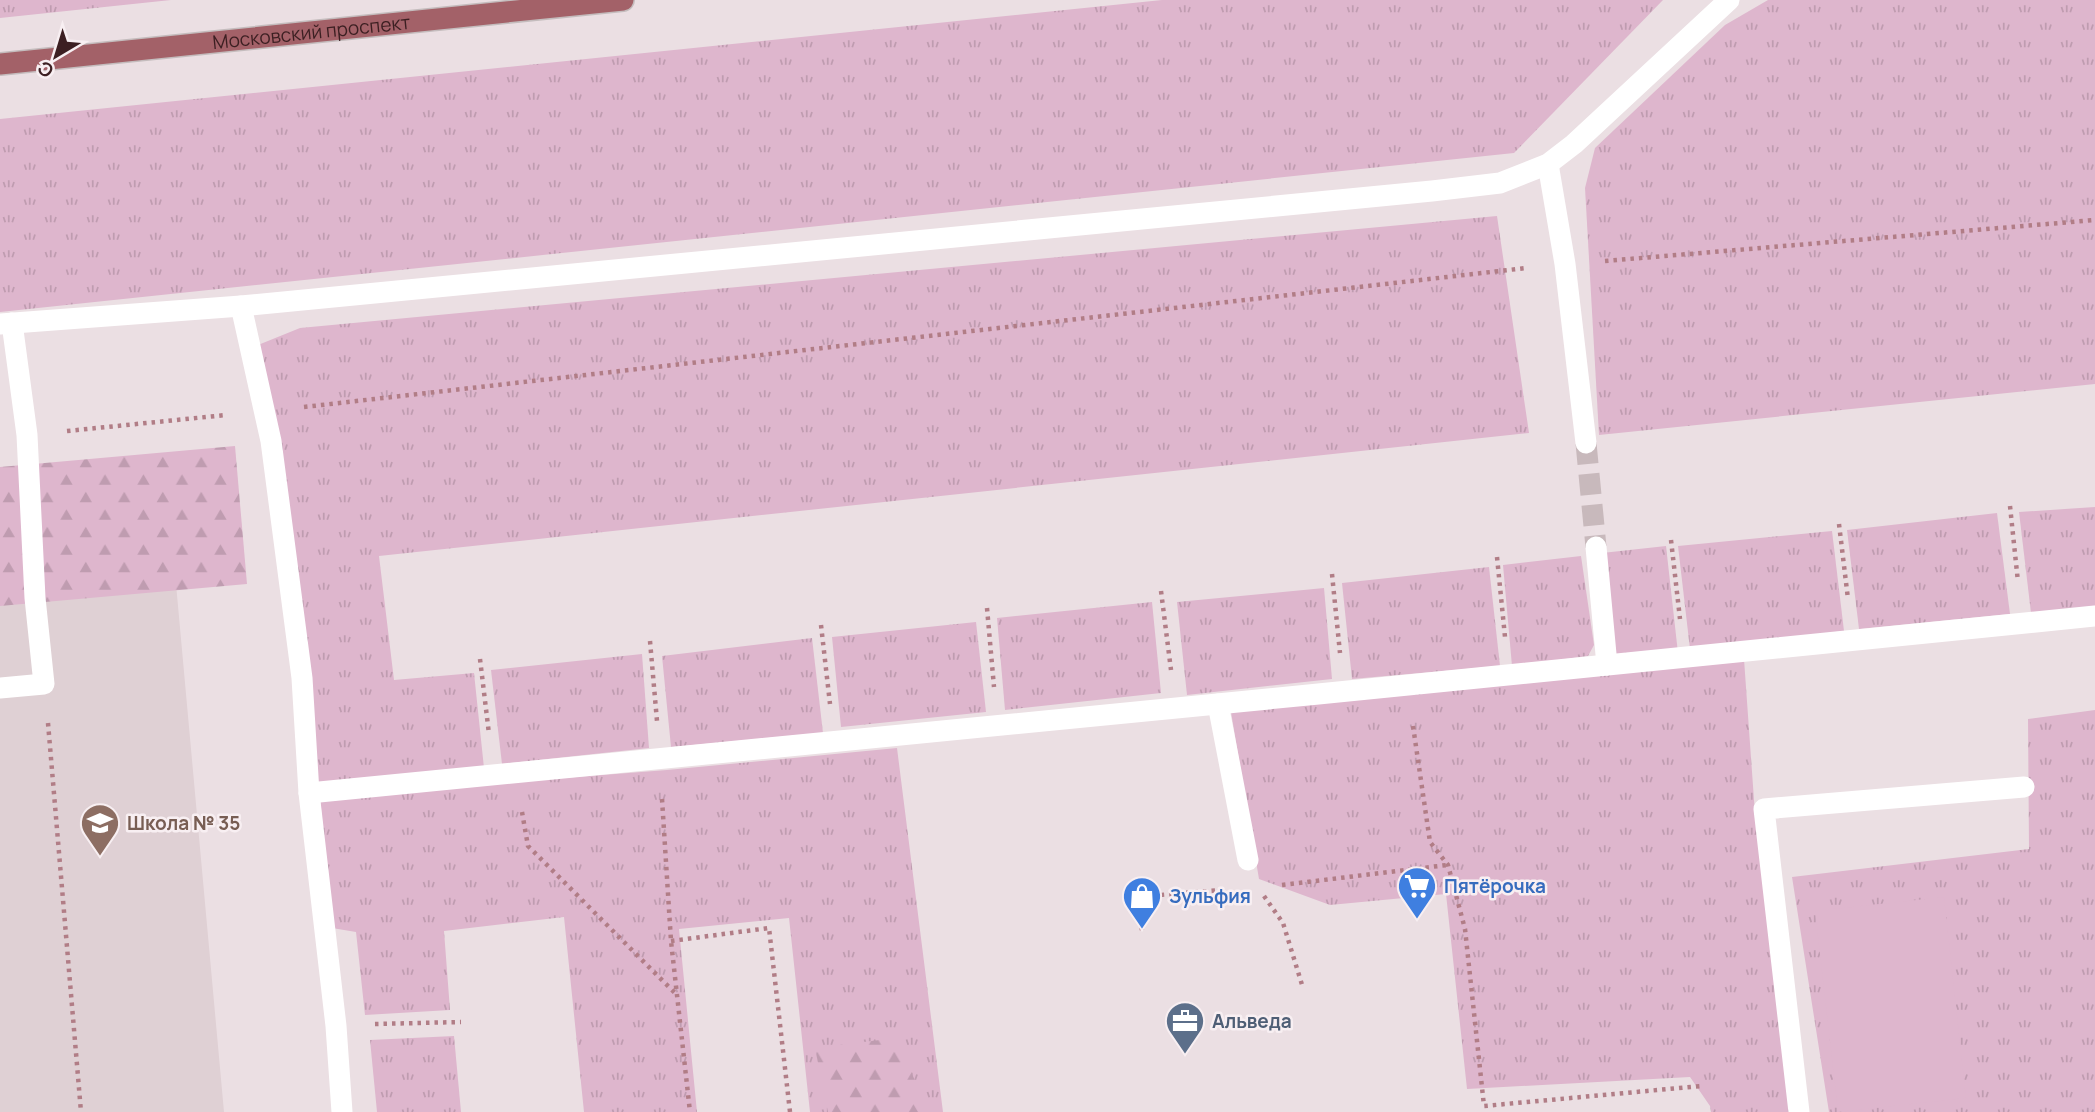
<svg xmlns="http://www.w3.org/2000/svg" width="2095" height="1112" font-family="Manrope,sans-serif">
<style>
.built{fill:#dfd0d4}
.grass{fill:url(#grass-tufts)}
.forest{fill:url(#forest-firs)}
.pitch{fill:#deb6cd}
.lines{fill:none;stroke-linecap:round;stroke-linejoin:round}
.minor-tunnel{stroke:#c8b9bc;stroke-width:21;stroke-dasharray:21 10;stroke-linecap:butt}
.major-casing{stroke:#c4bcbd;stroke-width:24}
.path{stroke:#b17d86;stroke-width:4.5;stroke-dasharray:3.5 5;stroke-linecap:butt}
.minor{stroke:#fff;stroke-width:21}
.major{stroke:#a36168;stroke-width:21}
.labels{text-anchor:middle;dominant-baseline:central;stroke-width:5;stroke-linejoin:round;paint-order:stroke}
.street-label{font-size:19px;fill:#3c1f22;stroke:#f8eff2}
.education-label{font-size:19px;font-weight:bold;fill:#785e54;stroke:#f8eff2;text-anchor:start}
.shop-label{font-size:19px;font-weight:bold;fill:#366cbe;stroke:#f8eff2;text-anchor:start}
.service-label{font-size:19px;font-weight:bold;fill:#4e5e75;stroke:#f8eff2;text-anchor:start}
</style>
<defs>
<pattern id="grass-tufts" width="24" height="20" patternUnits="userSpaceOnUse" patternTransform="scale(1.75)"><rect width="24" height="20" fill="#deb6cd"/><path d="M3 7l-1-3M5 7V3M7 7l1-3M15 17l-1-3M17 17v-4M19 17l1-3" fill="none" stroke="#bf9cb0"/></pattern>
<pattern id="forest-firs" width="22" height="20" patternUnits="userSpaceOnUse" patternTransform="scale(1.75)"><rect width="22" height="20" fill="#deb6cd"/><path d="M5 1l3.5 6h-7zM16 11l3.5 6h-7z" fill="#bf9cb0"/></pattern>
</defs>
<rect width="100%" height="100%" fill="#ebdfe3"/>
<!-- built -->
<polygon class="built" points="176,584 224,1112 0,1112 0,602"/>
<!-- grass -->
<g class="grass">
<polygon points="0,0 171,0 0,18"/>
<polygon points="1162,0 1663,0 1514,153 0,312 0,119"/>
<polygon points="1768,0 2095,0 2095,384 1599,435 1585,188 1595,148 1725,25"/>
<polygon points="1497,216 1529,433 379,556 394,680 474,673 484,768 318,785 258,345 300,328"/>
<polygon points="2095,507 2095,608 2031,613 2019,512"/>
<polygon points="1997,513 2010,614 1859,629 1847,530"/>
<polygon points="1832,531 1844,631 1690,649 1678,546"/>
<polygon points="1666,546 1678,653 1619,659 1613,651 1602,553"/>
<polygon points="1581,556 1594,645 1588,656 1512,666 1503,565"/>
<polygon points="1489,567 1500,666 1352,679 1342,583"/>
<polygon points="1324,588 1332,679 1187,695 1177,602"/>
<polygon points="1152,602 1161,693 1005,710 997,618"/>
<polygon points="976,622 986,712 841,727 832,637"/>
<polygon points="812,638 823,733 671,747 662,656"/>
<polygon points="642,654 649,748 502,764 491,670"/>
<polygon points="1744,659 1755,814 1790,1112 1711,1112 1710,1106 1690,1077 1467,1089 1446,894 1330,905 1259,879 1231,712"/>
<polygon points="2095,710 2095,1112 1829,1112 1792,877 2029,849 2028,719"/>
<polygon points="897,748 943,1112 810,1112 789,918 679,929 697,1112 584,1112 564,917 444,931 450,1010 365,1015 356,932 332,928 320,797 667,770"/>
<polygon points="454,1036 461,1112 377,1112 370,1040"/>
</g>
<!-- forest -->
<g class="forest">
<polygon points="235,446 247,584 0,606 0,467"/>
<polygon points="896,1038 929,1112 828,1112 815,1048"/>
</g>
<!-- pitch -->
<polygon class="pitch" points="1944,897 1966,1098 1838,1112 1815,911"/>
<g class="lines">
<!-- minor-tunnel -->
<polyline class="minor-tunnel" points="1586,443 1596,547"/>
<!-- major casing -->
<g class="major-casing">
<g id="major">
<path id="s1" d="M 0,64 L 623,0"/>
</g>
</g>
<!-- path -->
<g class="path">
<polyline points="1605,261 2095,220"/>
<polyline points="304,407 1526,268"/>
<polyline points="67,431 226,415"/>
<polyline points="2010,506 2018,582"/>
<polyline points="1839,524 1848,599"/>
<polyline points="1671,540 1680,619"/>
<polyline points="1497,557 1505,637"/>
<polyline points="1332,574 1340,653"/>
<polyline points="1161,591 1171,670"/>
<polyline points="987,608 994,687"/>
<polyline points="821,625 830,704"/>
<polyline points="650,641 657,721"/>
<polyline points="480,659 489,734"/>
<polyline points="48,723 81,1112"/>
<polyline points="1413,726 1430,842 1448,865 1465,929 1484,1106 1701,1086"/>
<polyline points="662,799 671,941 690,1112"/>
<polyline points="522,812 528,846 676,994"/>
<polyline points="1423,868 1426,896"/>
<polyline points="1282,885 1447,865"/>
<polyline points="1264,896 1283,923 1303,988"/>
<polyline points="1142,930 1135,897 1221,890"/>
<polyline points="671,941 769,928 790,1112"/>
<polyline points="375,1024 461,1022"/>
</g>
<!-- minor -->
<g class="minor">
<polyline points="1548,164 1565,264 1586,443"/>
<polyline points="241,306 271,441 302,678 309,793 336,1026 342,1112"/>
<polyline points="0,324 241,306 1432,191 1500,183 1548,164 1574,144 1729,0"/>
<polyline points="1596,547 1607,665"/>
<polyline points="0,688 44,684 35,598 27,435 12,323"/>
<polyline points="1218,704 1248,860"/>
<path d="M 309,793 C 904,736 1500,676 2095,616"/>
<polyline points="1799,1112 1764,809 2024,787"/>
</g>
<!-- major -->
<use href="#major" class="major"/>
</g>
<!-- icons -->
<defs>
<g id="school-pin" transform="scale(2.0125)"><path d="M0 17L-7.5 6A9.5 9.5 0 1 1 7.5 6Z" fill="#8d6e63" stroke="#f8eff2"/><path d="M0-5L7-2L0 1L-7-2ZM-4 1L0 2.5L4 1V4Q0 6-4 4Z" fill="#fff"/></g>
<g id="supermarket-pin" transform="scale(2.0125)"><path d="M0 17L-7.5 6A9.5 9.5 0 1 1 7.5 6Z" fill="#3f7fe0" stroke="#f8eff2"/><path d="M-6-5.5h2.5l.6 2H6L4.5 2H-2.5L-4.4-4H-6ZM-1.5 3.2a1.3 1.3 0 1 0 .1 0ZM3 3.2a1.3 1.3 0 1 0 .1 0Z" fill="#fff"/></g>
<g id="shop-pin" transform="scale(2.0125)"><path d="M0 17L-7.5 6A9.5 9.5 0 1 1 7.5 6Z" fill="#3f7fe0" stroke="#f8eff2"/><path d="M-5-2.5h2.3a2.7 3.5 0 0 1 5.4 0H5L5.5 6h-11ZM-1.5-2.5h3a1.5 2.3 0 0 0-3 0Z" fill="#fff"/></g>
<g id="office-pin" transform="scale(2.0125)"><path d="M0 17L-7.5 6A9.5 9.5 0 1 1 7.5 6Z" fill="#5c6f8a" stroke="#f8eff2"/><path d="M-6-3h4V-5.5h4V-3h4V5H-6ZM-1-4.5V-3h2v-1.5ZM-6 0V1H6V0Z" fill="#fff"/></g>
</defs>
<g fill-rule="evenodd">
<use href="#school-pin" x="100" y="823"/>
<use href="#supermarket-pin" x="1417" y="886"/>
<use href="#shop-pin" x="1142" y="896"/>
<use href="#office-pin" x="1185" y="1021"/>
</g>
<g class="labels">
<!-- street labels -->
<g class="street-label">
<text stroke="none"><textPath href="#s1" startOffset="313">Московский проспект</textPath></text>
</g>
<!-- education labels -->
<g class="education-label">
<text x="127" y="823">Школа № 35</text>
</g>
<!-- shop labels -->
<g class="shop-label">
<text x="1444" y="886">Пятёрочка</text>
<text x="1169" y="896">Зульфия</text>
</g>
<!-- service labels -->
<g class="service-label">
<text x="1212" y="1021">Альведа</text>
</g>
</g>
<!-- north arrow -->
<g transform="translate(56 56) rotate(218)" stroke="#f8eff2" stroke-width="5" paint-order="stroke">
<path d="M0-5L12 26L0 18L-12 26Z" fill="#3c1f22"/>
<text y="-10" font-size="19" font-weight="bold" text-anchor="middle" fill="#3c1f22">С</text>
</g>
</svg>
